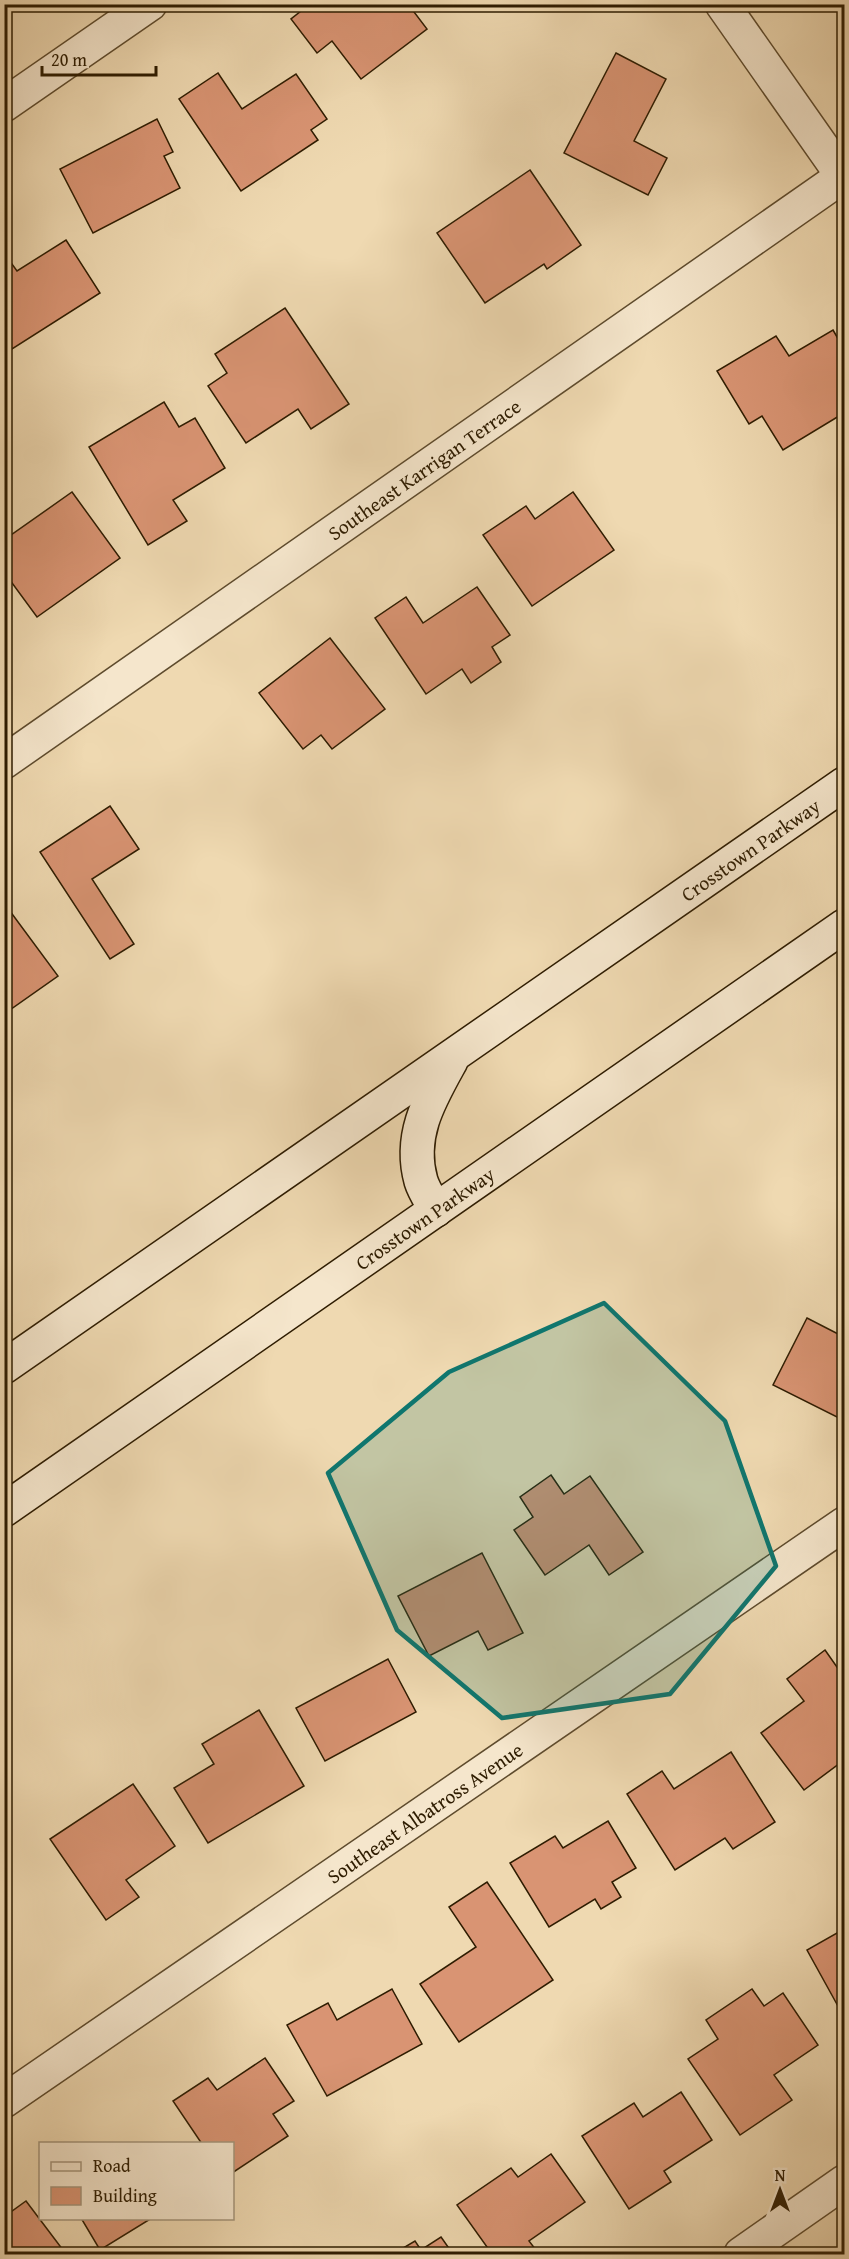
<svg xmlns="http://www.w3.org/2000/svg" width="849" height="2259" font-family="'Gentium Book Plus',serif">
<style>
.building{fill:#d99473;stroke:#2e1c01;stroke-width:1.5}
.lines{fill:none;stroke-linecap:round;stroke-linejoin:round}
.street-casing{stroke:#5e4b2d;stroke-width:36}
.secondary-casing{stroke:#2e1c01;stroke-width:36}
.street{stroke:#f5e6cc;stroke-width:33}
.secondary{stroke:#f5e6cc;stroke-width:33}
.marked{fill:#0f766e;fill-opacity:0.2;stroke:#0f766e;stroke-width:4.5;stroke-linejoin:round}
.labels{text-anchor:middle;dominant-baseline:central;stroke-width:6;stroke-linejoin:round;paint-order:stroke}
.street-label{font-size:20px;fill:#2e1c01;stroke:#f5e6cc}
</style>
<rect width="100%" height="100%" fill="#efd9b1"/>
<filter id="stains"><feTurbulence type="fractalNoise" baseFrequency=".00333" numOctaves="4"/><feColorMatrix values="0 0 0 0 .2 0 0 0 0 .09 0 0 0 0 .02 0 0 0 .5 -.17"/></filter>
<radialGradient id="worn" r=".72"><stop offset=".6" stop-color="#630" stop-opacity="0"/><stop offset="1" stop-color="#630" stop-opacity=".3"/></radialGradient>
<!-- building -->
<g class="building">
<polygon points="310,4 408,4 427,29 361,79 332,41 317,53 291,19"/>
<polygon points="616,53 666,79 634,141 667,158 648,195 564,153"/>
<polygon points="218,73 242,109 296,74 327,119 311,130 318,140 241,191 179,99"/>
<polygon points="157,119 173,152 164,156 180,188 93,233 60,169"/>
<polygon points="530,170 581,245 547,269 544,264 485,303 437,233"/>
<polygon points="66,240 100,293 12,349 4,337 4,253 17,271"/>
<polygon points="285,308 349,404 311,429 298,409 246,443 208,386 227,373 215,354"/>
<polygon points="833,330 844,349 844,384 838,388 844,399 844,413 783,450 762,416 749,424 717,371 776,336 789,356"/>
<polygon points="164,402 179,427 195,418 225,468 173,500 187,521 148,545 89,447"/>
<polygon points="72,492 120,558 37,617 4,572 4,540"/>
<polygon points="573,492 614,550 532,606 483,535 526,506 535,519"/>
<polygon points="477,587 510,635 492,647 501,662 471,683 462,669 426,694 375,618 406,597 423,623"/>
<polygon points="330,638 385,709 332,749 321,735 303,749 259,693"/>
<polygon points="110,806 139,849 92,879 134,944 110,959 40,852"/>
<polygon points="4,903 58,976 4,1014"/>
<polygon points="807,1318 844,1337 844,1413 841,1419 773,1385"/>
<polygon points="551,1475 564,1494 590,1476 643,1552 609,1575 589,1545 545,1575 514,1530 533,1517 520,1497"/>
<polygon points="482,1553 523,1633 488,1650 478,1631 429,1656 398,1596"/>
<polygon points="825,1650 844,1677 844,1760 804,1790 761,1733 804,1701 787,1679"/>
<polygon points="388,1659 416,1712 325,1761 296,1708"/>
<polygon points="259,1710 304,1786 208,1843 174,1788 214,1764 202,1744"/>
<polygon points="731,1752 775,1822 733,1849 725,1838 675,1870 627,1794 662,1771 674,1789"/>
<polygon points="133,1784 175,1846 126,1880 139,1897 106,1920 50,1839"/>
<polygon points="608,1821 636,1868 612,1882 621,1897 601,1909 595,1899 549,1927 510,1863 555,1836 563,1848"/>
<polygon points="487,1882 553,1980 459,2042 420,1984 476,1947 449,1907"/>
<polygon points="844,1929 844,2017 807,1950"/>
<polygon points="392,1989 422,2044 327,2096 287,2025 328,2003 337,2020"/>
<polygon points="752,1989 764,2006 783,1993 818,2045 774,2075 792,2100 740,2135 688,2059 718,2039 706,2020"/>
<polygon points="265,2058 294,2101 273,2114 288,2136 232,2173 232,2144 202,2144 173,2101 208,2078 217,2090"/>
<polygon points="681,2092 712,2140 664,2171 671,2182 629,2209 582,2136 634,2103 643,2117"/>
<polygon points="551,2154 585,2202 529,2241 539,2254 492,2254 457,2205 511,2168 518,2177"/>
<polygon points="26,2201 66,2254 9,2254 4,2249 4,2217"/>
<polygon points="81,2218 152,2218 100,2250"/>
<polygon points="441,2237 453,2254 393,2254 415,2241 421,2250"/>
</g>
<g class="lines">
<!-- street casing -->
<g class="street-casing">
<g id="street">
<polyline points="722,4 844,178"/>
<polyline points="4,105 150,4"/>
<path id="s1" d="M 4,762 L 843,176"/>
<path id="s2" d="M 4,2101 L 844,1524"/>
<polyline points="741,2254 844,2182"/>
</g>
</g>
<!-- secondary casing -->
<g class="secondary-casing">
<g id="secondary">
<path d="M 436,1210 C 431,1201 424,1191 421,1181 C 408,1135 430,1099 451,1061"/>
<path id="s3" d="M 4,1367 L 844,784"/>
<path id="s4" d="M 4,1510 L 844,926"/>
</g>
</g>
<!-- street -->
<use href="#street" class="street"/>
<!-- secondary -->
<use href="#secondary" class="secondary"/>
</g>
<!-- marked area -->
<path class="marked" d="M 604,1303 L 725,1421 L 776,1566 L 670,1694 L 502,1718 L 397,1630 L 328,1473 L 449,1372 Z"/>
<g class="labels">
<!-- street labels -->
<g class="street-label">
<text stroke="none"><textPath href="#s1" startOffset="512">Southeast Karrigan Terrace</textPath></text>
<text stroke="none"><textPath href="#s3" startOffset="908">Crosstown Parkway</textPath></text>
<text stroke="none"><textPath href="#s4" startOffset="512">Crosstown Parkway</textPath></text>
<text stroke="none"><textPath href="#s2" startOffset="510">Southeast Albatross Avenue</textPath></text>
</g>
</g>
<!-- margin -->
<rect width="849" height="2259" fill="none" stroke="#efd9b1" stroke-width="24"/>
<rect x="6" y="6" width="837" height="2247" fill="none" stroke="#2e1c01" stroke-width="3"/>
<rect x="12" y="12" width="825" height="2235" fill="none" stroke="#2e1c01" stroke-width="1.5"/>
<!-- legend -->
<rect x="39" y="2142" width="195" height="78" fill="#f5e6cc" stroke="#a5957b" stroke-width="1.5"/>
<rect x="51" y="2162" width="30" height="9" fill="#f5e6cc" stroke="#a5957b" stroke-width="1.5"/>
<text x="93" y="2172" font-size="18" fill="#2e1c01">Road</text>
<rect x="51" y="2187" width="30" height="18" fill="#d99473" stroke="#a5957b" stroke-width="1.5"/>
<text x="93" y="2202" font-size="18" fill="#2e1c01">Building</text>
<!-- north arrow -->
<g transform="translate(780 2190)" stroke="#f5e6cc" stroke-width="4.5" paint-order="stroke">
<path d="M0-4.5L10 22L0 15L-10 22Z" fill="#2e1c01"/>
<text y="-9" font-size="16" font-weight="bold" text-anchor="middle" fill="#2e1c01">N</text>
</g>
<!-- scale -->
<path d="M42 66v9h114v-9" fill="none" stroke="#2e1c01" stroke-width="3"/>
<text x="51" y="66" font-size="18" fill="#2e1c01" stroke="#f5e6cc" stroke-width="4.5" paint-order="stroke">20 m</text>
<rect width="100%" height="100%" filter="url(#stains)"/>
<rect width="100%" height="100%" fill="url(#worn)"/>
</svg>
